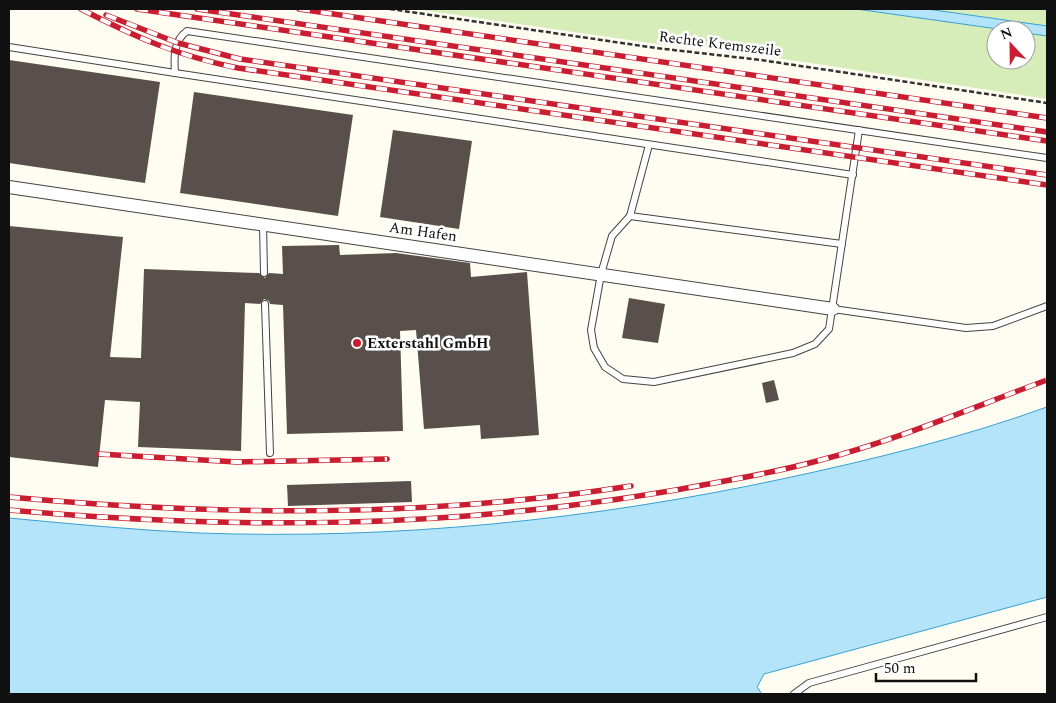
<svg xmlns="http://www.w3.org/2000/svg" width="1056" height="703" font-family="Spectral,serif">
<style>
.green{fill:#d7edb9}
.water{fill:#b4e4fa;stroke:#36a0d5}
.building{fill:#59504b}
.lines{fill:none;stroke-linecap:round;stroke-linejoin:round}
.lane-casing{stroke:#434343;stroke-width:8}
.street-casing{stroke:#434343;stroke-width:14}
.path{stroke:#323232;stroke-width:2.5;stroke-dasharray:5 2.5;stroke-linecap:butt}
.lane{stroke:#fff;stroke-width:6}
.street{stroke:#fff;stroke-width:12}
.rail-casing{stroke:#c91e31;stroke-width:5.5}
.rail{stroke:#fff;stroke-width:4;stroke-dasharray:11;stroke-linecap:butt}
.poi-dot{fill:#c91e31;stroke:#fff;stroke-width:2}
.labels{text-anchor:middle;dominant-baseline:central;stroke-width:5;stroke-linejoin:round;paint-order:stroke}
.street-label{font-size:15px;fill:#101010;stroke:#fff}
.poi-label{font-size:15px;font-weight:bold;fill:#101010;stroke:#fff;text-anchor:start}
</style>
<rect width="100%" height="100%" fill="#fffcf2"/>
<!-- green -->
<g class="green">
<polygon points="415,9 856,9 1005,30 996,30 996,60 1026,60 1026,33 1047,36 1047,99 705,47 657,44"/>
<polygon points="927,9 1047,9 1047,26"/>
</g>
<!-- water -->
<g class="water">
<polygon points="856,9 927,9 1047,26 1047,36 1026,33 1026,30 1005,30"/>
<path d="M 1047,407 L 1047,597 L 764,674 L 757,687 L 762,694 L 9,694 L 9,518 C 72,524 135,530 199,533 C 394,540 591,520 782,479 C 871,460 961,438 1047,407 Z"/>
</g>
<!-- building -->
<g class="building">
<polygon points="9,60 160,82 145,183 9,163"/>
<polygon points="194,92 353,115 338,216 180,193"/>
<polygon points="393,130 472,141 459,229 380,217"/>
<polygon points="9,226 123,237 110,357 141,358 144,269 259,273 265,278 269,273 283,274 282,246 339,245 340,255 396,253 470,263 471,277 527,272 539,435 481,439 480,425 424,429 416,330 400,331 403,431 287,434 283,305 270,304 269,301 264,299 260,304 245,303 241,451 138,447 140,402 105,400 98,467 9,457"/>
<polygon points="629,298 665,304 658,343 622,338"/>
<polygon points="774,380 779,400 766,403 762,383"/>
<polygon points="411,481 412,502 288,506 287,485"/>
</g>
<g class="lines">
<!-- lane casing -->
<g class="lane-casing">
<g id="lane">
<polyline points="9,47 175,73"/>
<polyline points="649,145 630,216 612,236 601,274 591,330 594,348 605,367 623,379 654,382 793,353 815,344 829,329 859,130"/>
<path d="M 853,175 L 175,73 C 174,58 173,41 187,31 L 1047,158"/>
<polyline points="630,216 842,244"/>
<polyline points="263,224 264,273"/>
<polyline points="265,304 270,453"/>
<polyline points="833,309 966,328 993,326 1047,306"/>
<polyline points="794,694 809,683 1047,617"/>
</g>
</g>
<!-- street casing -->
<g class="street-casing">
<polyline id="street" points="9,187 833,309"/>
</g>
<!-- path -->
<polyline class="path" points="390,9 656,48 761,60 1047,103"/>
<!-- lane -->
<use href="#lane" class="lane"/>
<!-- street -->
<use href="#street" class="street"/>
<!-- rail casing -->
<g class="rail-casing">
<g id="rail">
<path d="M 81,9 C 135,37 178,56 238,68 L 1047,185"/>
<polyline points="137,9 1047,141"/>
<polyline points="197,9 1047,132"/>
<polyline points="299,9 1047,118"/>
<polyline points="106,15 178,43 240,59 1047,175"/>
<polyline points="99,454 237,462 387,459"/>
<path d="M 9,497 C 217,516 424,518 631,486"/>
<path d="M 9,510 C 237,530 449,529 676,490 C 723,481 770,474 817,461 C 895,441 971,408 1047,380"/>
</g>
</g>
<!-- rail -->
<use href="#rail" class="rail"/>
</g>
<!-- markers -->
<circle class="poi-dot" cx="357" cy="343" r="5"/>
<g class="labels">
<!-- street labels -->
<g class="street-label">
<text transform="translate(720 44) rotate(7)">Rechte Kremszeile</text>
<text transform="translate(423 232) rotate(8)">Am Hafen</text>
</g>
<!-- poi labels -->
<g class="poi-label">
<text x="367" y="343">Exterstahl GmbH</text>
</g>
</g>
<!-- border -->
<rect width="1056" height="703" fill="none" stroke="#101010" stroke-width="20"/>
<!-- north arrow -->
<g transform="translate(1011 45) rotate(338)"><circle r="24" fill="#ffffff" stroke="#9f9f9f"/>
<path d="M0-4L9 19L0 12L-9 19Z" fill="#c91e31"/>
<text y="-8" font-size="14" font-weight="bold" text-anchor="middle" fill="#101010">N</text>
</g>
<!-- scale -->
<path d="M876 673v8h100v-8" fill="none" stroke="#101010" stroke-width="2.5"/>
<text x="884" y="673" font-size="15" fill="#101010" stroke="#ffffff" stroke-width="4" paint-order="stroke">50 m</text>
</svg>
